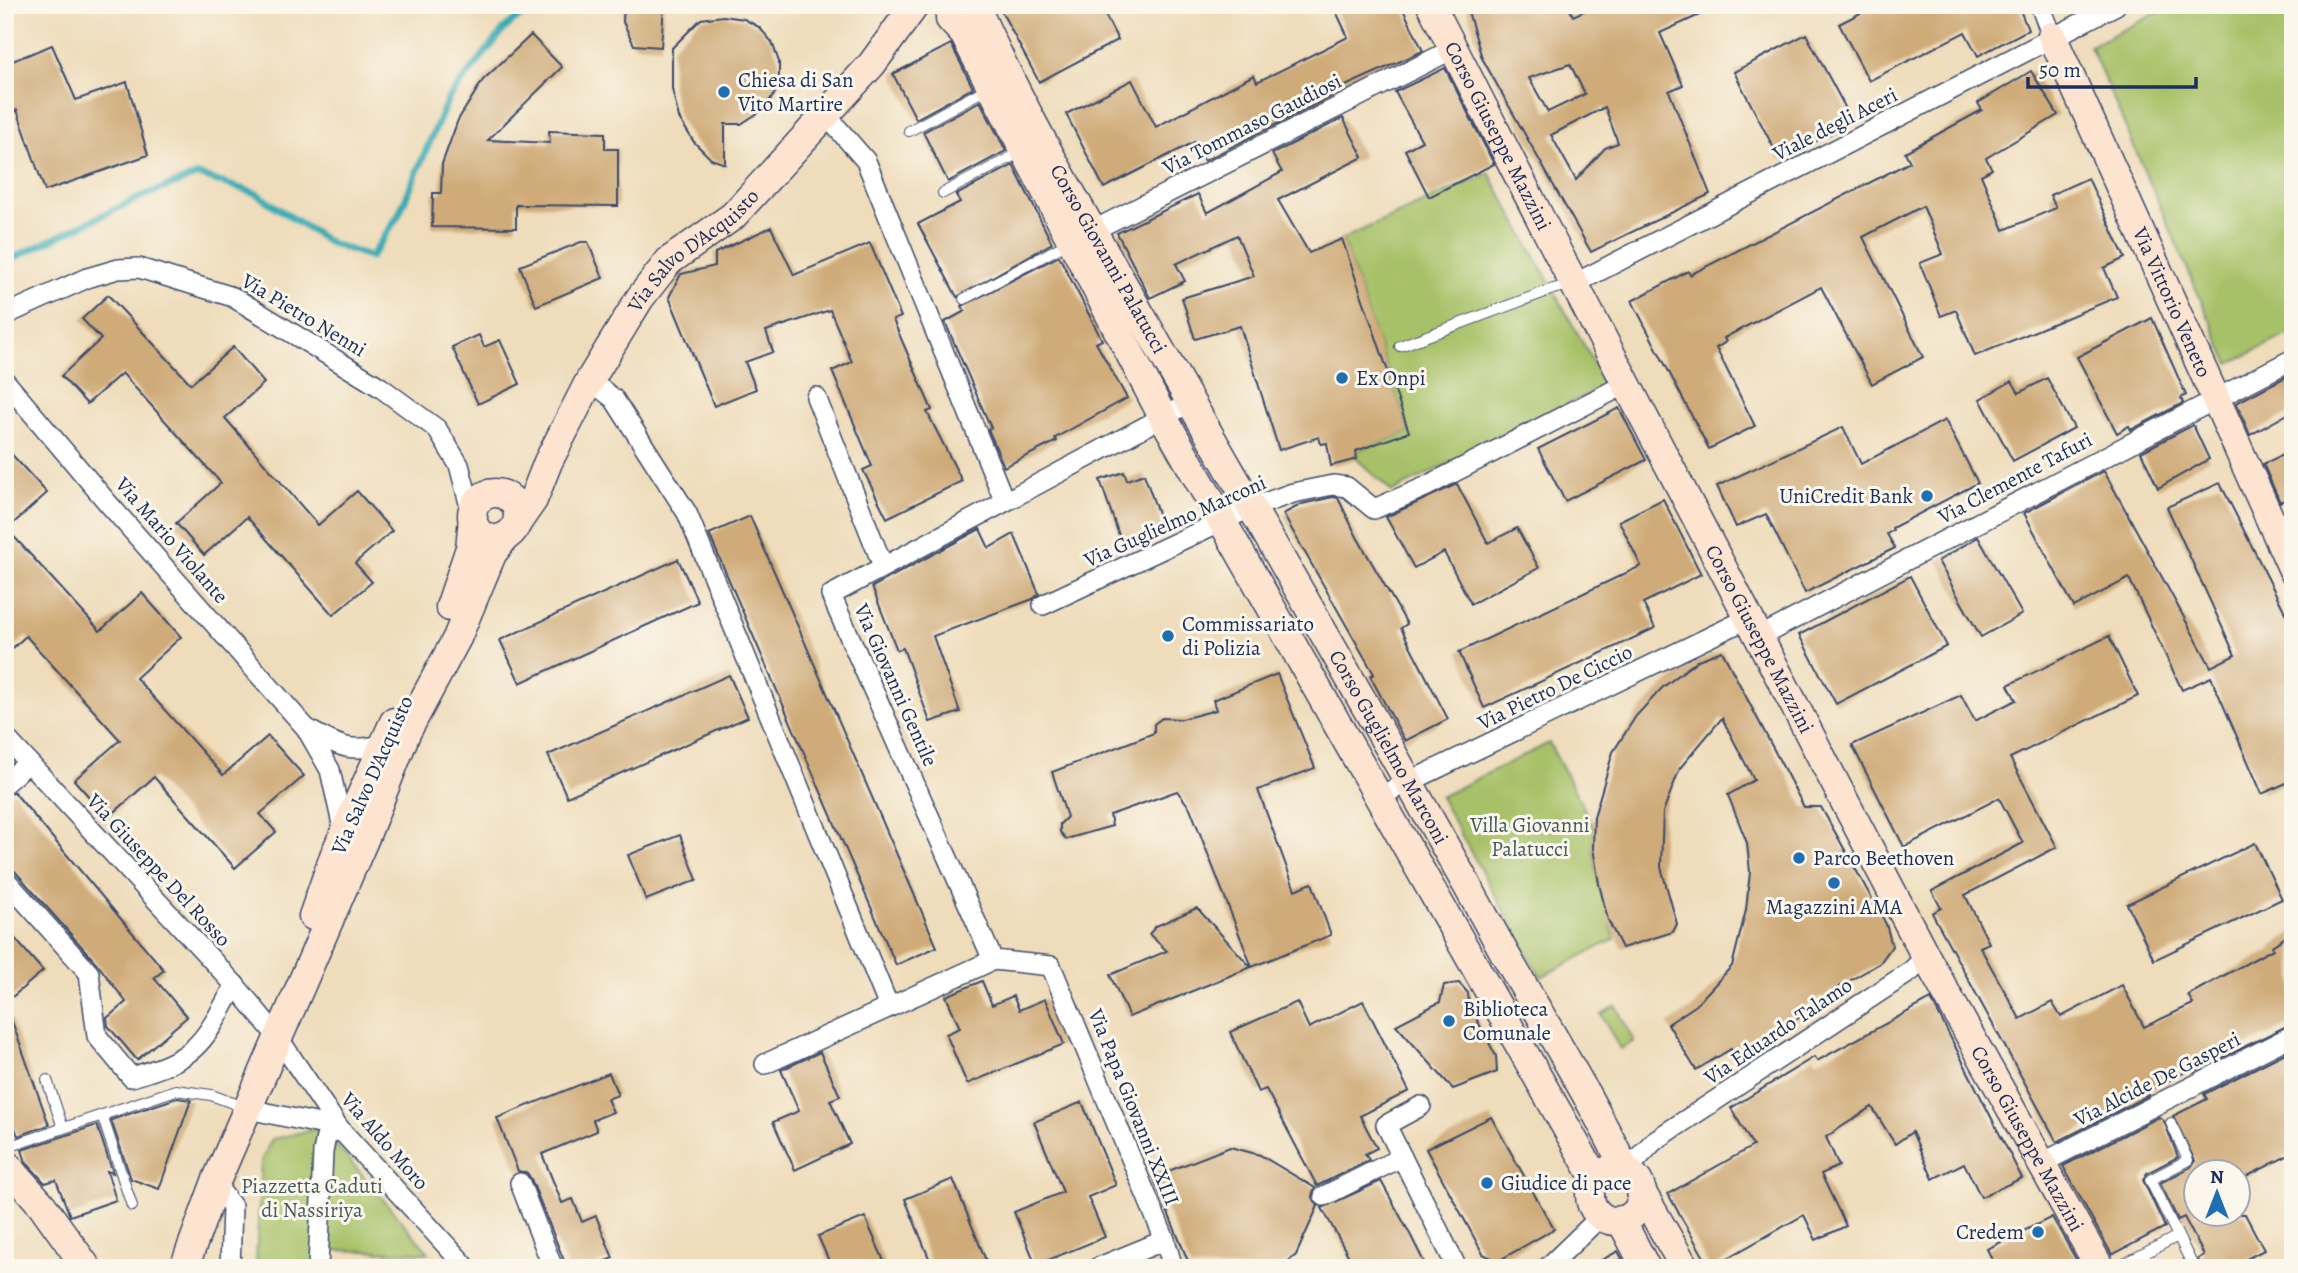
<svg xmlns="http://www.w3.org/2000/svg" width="2298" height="1273" font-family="Alegreya,serif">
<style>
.green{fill:#a7c168;stroke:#617863;stroke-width:2}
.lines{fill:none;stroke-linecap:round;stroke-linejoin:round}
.stream{stroke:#39abb4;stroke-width:7}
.building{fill:#cfab79;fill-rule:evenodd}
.lane-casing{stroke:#3b496c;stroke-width:12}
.street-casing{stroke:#3b496c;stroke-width:22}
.secondary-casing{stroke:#3b496c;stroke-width:31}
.lane{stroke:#fff;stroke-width:10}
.street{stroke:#fff;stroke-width:19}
.secondary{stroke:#fde4d1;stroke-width:28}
.poi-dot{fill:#1f6fb2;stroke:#fbf7ec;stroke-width:2.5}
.labels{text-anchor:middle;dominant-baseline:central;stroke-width:6;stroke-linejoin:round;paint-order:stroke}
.poi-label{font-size:21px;fill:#1b2f5e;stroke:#fbf7ec;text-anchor:start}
.street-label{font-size:21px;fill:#1b2f5e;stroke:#fbf7ec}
.park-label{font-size:21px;fill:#455b61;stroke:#fbf7ec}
</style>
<rect width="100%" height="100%" fill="#fbf7ec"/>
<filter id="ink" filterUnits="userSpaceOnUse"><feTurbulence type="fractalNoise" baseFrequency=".0143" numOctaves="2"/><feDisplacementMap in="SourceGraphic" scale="14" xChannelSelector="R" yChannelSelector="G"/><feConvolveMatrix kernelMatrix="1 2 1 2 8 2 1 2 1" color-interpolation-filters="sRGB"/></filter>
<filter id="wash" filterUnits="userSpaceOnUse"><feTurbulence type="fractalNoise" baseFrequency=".00686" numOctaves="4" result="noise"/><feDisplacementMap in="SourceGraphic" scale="28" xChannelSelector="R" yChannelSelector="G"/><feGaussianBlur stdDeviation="1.57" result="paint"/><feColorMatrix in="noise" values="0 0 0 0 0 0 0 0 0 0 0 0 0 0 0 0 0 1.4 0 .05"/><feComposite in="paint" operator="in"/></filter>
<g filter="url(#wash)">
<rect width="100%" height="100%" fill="#eedcba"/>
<!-- green -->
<g class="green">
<polygon points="2173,5 2293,5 2293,332 2229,364 2090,46"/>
<polygon points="1489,173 1606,385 1392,492 1357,459 1356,451 1409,432 1342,239"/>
<polygon points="1549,743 1594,827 1593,848 1599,884 1615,939 1541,977 1440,797"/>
<polygon points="1616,1006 1634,1041 1620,1049 1601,1014"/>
<polygon points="316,1129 339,1148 429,1253 328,1250 327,1267 256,1264 261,1161 272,1139"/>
</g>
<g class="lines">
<!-- stream -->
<polyline class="stream" points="5,262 145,195 198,175 255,193 330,243 371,257 398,216 448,99 506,27 534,5"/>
</g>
<g id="blocks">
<!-- building -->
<g class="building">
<polygon points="624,5 664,5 661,47 634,45 623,22"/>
<polygon points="998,5 1100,5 1118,40 1039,82"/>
<polygon points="1333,5 1401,5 1423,51 1330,93 1332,96 1204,161 1194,142 1104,188 1066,114 1132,80 1156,127 1254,75 1257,82 1348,37"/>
<path d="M 1466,5 L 1568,5 L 1573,16 L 1597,5 L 1721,5 L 1660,33 L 1683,85 L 1669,91 L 1710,194 L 1591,252 L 1482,58 ZM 1570,64 L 1585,94 L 1548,112 L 1529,78 ZM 1605,107 L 1618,143 L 1605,148 L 1576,180 L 1551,135 Z"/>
<polygon points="1876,5 2018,5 2028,30 1978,56 1965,32 1869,81 1839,24"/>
<polygon points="723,16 744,19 759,27 772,42 779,62 779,80 774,95 761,111 741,124 725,124 725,164 711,159 694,142 679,118 672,89 672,48 701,19"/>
<polygon points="1806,34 1853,122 1780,160 1734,72"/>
<polygon points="531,35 562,67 488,140 550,143 549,131 605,133 605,149 618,149 618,206 516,205 516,228 432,227 433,193 441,193 442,164 458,120 483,80"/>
<polygon points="951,44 973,88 916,119 893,74"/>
<polygon points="52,45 76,100 127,82 148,155 45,191 17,110 11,113 5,100 5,64"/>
<polygon points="1445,68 1494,164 1429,197 1405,150 1422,141 1395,92"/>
<polygon points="2031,71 2058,115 1986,158 1992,169 1981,175 2004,230 2056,208 2050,195 2088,178 2125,258 2104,268 2117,297 1975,356 1956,310 1941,316 1920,263 1943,254 1923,206 1863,237 1923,357 1872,384 1821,287 1724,338 1726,342 1716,348 1755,426 1709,449 1632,301 1688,271 1690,275 1910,162 1905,152 1982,110 1978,103"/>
<polygon points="980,101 1006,151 948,182 923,132"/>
<polygon points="1343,118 1363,157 1278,200 1309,253 1342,239 1409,432 1356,451 1357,459 1331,466 1327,443 1321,444 1319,437 1279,450 1240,326 1195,339 1182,298 1254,276 1237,235 1176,264 1185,281 1150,298 1117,233 1198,194 1207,213 1282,172 1272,154"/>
<polygon points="1013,165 1052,243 957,297 918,224 960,202 956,195"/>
<polygon points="771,227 794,275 870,243 901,317 893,320 932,410 927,412 962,481 887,518 863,470 872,466 832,371 852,362 830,310 766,331 773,352 745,362 756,389 714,406 669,297 681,274 715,266 715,253"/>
<polygon points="581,242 588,242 603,278 536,306 520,266"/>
<polygon points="1059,256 1102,340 1096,343 1127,398 1055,438 1057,441 1004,467 988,429 991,428 945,322 965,311 962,306"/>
<polygon points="108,295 191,384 233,347 264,383 225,418 318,525 357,491 392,531 355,563 372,582 333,615 247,517 204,555 176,523 221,483 122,373 87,404 61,376 101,339 82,319"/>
<polygon points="2152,318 2186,395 2181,398 2183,403 2131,430 2129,426 2117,433 2077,357"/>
<polygon points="479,335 484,347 500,340 520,384 478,404 452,347"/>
<polygon points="2293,373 2293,411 2250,435 2236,403"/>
<polygon points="2047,378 2074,428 2013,461 1980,399 2012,381 2019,393"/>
<polygon points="1619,408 1646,460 1565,501 1538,449"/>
<polygon points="1945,420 1978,483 1892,528 1893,530 1887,534 1895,548 1805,593 1766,514 1736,527 1717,486 1843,427 1861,464"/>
<polygon points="2193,425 2209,459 2158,488 2141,452"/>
<polygon points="5,447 47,493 7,529 100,631 142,593 181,637 136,678 223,775 268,736 304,776 260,814 276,832 235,868 154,777 108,818 74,780 120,740 26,636 5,655"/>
<polygon points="2293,450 2293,496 2280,502 2263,464"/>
<polygon points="2104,471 2211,667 2235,655 2167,507 2220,483 2293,628 2293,780 2262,794 2211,677 2182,690 2129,578 2074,607 2024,513"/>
<polygon points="1124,472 1127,480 1144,474 1164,530 1122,544 1100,480"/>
<polygon points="1457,484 1488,543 1517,528 1539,568 1471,604 1444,552 1414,568 1386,517"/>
<polygon points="1333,497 1338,498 1357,537 1407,624 1401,628 1448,719 1405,741 1370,676 1374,674 1283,514 1302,504"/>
<polygon points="1663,499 1701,574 1643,603 1655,628 1484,708 1459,652 1641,566 1619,521"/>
<polygon points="750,516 937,947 896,965 709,534"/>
<polygon points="980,529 989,548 1014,534 1039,594 1033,599 933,636 960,712 930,722 903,648 897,650 872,587"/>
<polygon points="1978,537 2022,614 1981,637 1938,561"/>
<polygon points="678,559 698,602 520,683 500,640"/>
<polygon points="1910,576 1947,646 1836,704 1799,635"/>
<polygon points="2109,636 2138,696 2010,758 2057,847 1965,895 1989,943 1980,947 2020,1019 2052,1002 2061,1017 2122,985 2144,1027 2193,1004 2188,995 2273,949 2272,946 2293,932 2293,1023 2193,1072 2191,1069 2147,1091 2149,1095 2057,1142 1932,913 1941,908 1932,891 2023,843 1999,798 1904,847 1852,745 1961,695 1975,721 2016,700 2008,685"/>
<polygon points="1722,651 1804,807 1821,807 1886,924 1892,946 1880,963 1798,1011 1801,1016 1736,1059 1731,1049 1696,1070 1668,1024 1695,1006 1732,966 1746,910 1750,872 1747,843 1728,795 1754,780 1722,718 1680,768 1663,812 1661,867 1677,924 1673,932 1622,948 1608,920 1599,884 1593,848 1594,817 1613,752 1636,716 1662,688 1698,660"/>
<polygon points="1277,674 1315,768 1258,790 1295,890 1312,883 1331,935 1252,967 1190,808 1177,791 1110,815 1112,826 1066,839 1060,832 1060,824 1067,817 1052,772 1154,733 1154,724 1162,718 1182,719 1216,710 1213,700"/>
<polygon points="729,675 748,717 567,797 548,755"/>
<polygon points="14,792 164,970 154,978 187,1017 137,1060 108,1026 107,1018 126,1002 98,965 5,860 5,795"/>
<polygon points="680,835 697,880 646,900 628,855"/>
<polygon points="2255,843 2282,899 2154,960 2127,904"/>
<polygon points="1197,908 1251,967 1129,1017 1110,975 1167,951 1149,934 1156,926"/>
<polygon points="5,927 43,971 5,1003"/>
<polygon points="982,981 992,1005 1013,996 1019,1010 1045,999 1064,1044 967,1084 946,1034 960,1028 946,996"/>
<polygon points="1459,983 1468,993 1469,1005 1496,1056 1497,1072 1453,1089 1396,1025 1440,1002 1444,985"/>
<polygon points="1931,999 2022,1178 1981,1197 1964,1163 1933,1179 1912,1132 1895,1144 1872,1107 1826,1137 1839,1166 1821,1174 1846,1226 1816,1240 1804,1215 1710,1268 1668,1194 1753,1146 1731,1108 1814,1057 1817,1061"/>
<polygon points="1363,1001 1409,1091 1360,1116 1377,1148 1365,1154 1369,1160 1317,1186 1266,1089 1258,1092 1230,1032 1297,1002 1309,1028"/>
<polygon points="5,1010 8,1010 49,1125 18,1136 13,1123 5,1126"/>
<polygon points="2293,1049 2293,1153 2238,1181 2238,1172 2196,1172 2196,1214 2245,1214 2264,1250 2229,1268 2201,1268 2198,1259 2204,1255 2184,1217 2178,1220 2160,1183 2191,1167 2195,1161 2173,1116 2207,1099 2204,1094"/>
<polygon points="820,1052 840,1096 830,1100 850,1144 795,1170 773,1122 799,1111 781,1070"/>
<polygon points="609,1073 618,1095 607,1099 613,1112 593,1120 597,1131 542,1154 562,1203 573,1199 582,1222 596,1216 613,1258 589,1268 567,1268 531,1179 527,1173 518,1171 497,1118"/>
<polygon points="177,1098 191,1100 159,1189 131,1179 111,1120"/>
<polygon points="1082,1102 1116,1185 1088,1197 1105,1237 1036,1265 1014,1212 1063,1192 1034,1122"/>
<polygon points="1491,1117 1554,1229 1498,1261 1483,1254 1426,1149"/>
<polygon points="2159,1117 2164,1121 2178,1157 2147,1173 2143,1180 2165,1227 2112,1255 2063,1166"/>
<polygon points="97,1125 113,1173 107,1171 116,1200 70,1216 56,1180 45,1183 26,1162 22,1150"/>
<polygon points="1230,1147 1260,1155 1315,1188 1312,1196 1318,1206 1296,1255 1280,1268 1191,1268 1153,1177"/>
<polygon points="953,1179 987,1263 976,1268 933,1268 905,1199"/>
<polygon points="1381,1181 1411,1236 1427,1268 1355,1268 1322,1208"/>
<polygon points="865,1217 887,1268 832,1268 818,1236"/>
<polygon points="2052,1217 2081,1268 1996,1268 1987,1249"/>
<polygon points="1618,1251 1627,1268 1587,1268"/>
</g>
</g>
</g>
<g filter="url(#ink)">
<use href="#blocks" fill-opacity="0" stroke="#3b496c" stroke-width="2"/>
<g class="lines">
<!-- lane casing -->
<g class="lane-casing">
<g id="lane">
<polyline points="909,131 988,88"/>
<polyline points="943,193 1023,151"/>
<polyline points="964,299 1068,243"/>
<polyline points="1400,346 1553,289 1570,285"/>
<polyline points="47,1080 63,1128"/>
<polyline points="102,1115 132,1206"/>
<polyline points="2171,1123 2188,1160 2150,1180 2194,1268"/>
<polyline points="5,1148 176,1090 211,1095 244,1107"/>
<polyline points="2116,1268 2178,1236"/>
</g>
</g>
<!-- street casing -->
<g class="street-casing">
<g id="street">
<polyline points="2040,5 2052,36"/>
<polyline points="826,115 866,161 1004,500"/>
<polyline points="1082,236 1453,49"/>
<polyline points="1574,284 2116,5"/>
<polyline points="5,315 87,278 118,269 139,268 233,297 380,387 437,429 459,465 473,518"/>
<polyline points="590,380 614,399 687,513 889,1007"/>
<polyline points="5,381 107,502 306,728 330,770 344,833"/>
<polyline points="816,397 883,566"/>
<polyline points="1043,605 1250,508 1293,493 1333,485 1347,487 1374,509 1425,487 1626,384"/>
<polyline points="1759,637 2293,359"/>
<path d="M 307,729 C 337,745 349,754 383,744"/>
<polyline points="5,737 235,985 277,1036 339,1128 467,1268"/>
<polyline points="5,783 27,764"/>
<polyline points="1380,796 1749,618"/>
<path d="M 5,879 L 89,973 L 97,1036 L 131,1077 C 199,1058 203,1043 235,985"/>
<polyline points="765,1064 993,960"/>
<polyline points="1421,1106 1386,1125 1457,1268"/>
<polyline points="248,1109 339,1128"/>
<polyline points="2042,1163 2293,1035"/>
<polyline points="1626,1171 1654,1141 1911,971 1926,957"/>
<polyline points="520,1183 553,1268"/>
<polyline points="215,1184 232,1206 230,1268"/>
<polyline points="1324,1196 1402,1157"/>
<polyline points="318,1268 323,1152 326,1137 339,1128"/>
<polyline points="1097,1268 1165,1240"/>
<polyline points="1173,1268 1165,1240 1051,966 993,960 831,595 1191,402"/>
<polyline points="1547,1268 1601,1216"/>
</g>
</g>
<!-- secondary casing -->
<g class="secondary-casing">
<g id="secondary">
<path id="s1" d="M 975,5 C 1026,121 1094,232 1156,342 C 1273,546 1392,748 1505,954 C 1546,1026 1590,1096 1626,1171"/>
<path id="s2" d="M 1431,5 L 1558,253 L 1926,957 L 2100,1268"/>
<polyline points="950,19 964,34 1163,417 1595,1178"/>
<path id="s3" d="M 2052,36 L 2293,570"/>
<circle cx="495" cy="516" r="23"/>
<path id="s4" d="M 517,523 L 533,500 L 548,462 L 590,380 L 640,298 L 669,261 L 733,216 L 872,64 L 915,5"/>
<polyline points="450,607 470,548 473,518"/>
<polyline points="313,916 334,856 394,722"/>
<polyline points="5,1163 42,1205 87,1268"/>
<circle cx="1616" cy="1195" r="26"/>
<polyline points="1641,1191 1685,1268"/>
<polyline points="1621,1220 1646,1268"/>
<polyline points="184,1268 215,1184 366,835 406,733 457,638 492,554 506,536"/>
</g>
</g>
<!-- lane -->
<use href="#lane" class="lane"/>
<!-- street -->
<use href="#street" class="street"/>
<!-- secondary -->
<use href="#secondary" class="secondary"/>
</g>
</g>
<!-- markers -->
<g class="poi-dot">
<circle cx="724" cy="92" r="7"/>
<circle cx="1342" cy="378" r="7"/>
<circle cx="1927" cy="496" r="7"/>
<circle cx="1168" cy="636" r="7"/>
<circle cx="1799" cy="858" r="7"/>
<circle cx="1834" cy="883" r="7"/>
<circle cx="1449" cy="1021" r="7"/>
<circle cx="1487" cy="1183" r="7"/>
<circle cx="2038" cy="1232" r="7"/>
</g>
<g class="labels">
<!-- poi labels -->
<g class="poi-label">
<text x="738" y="80">Chiesa di San<tspan x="738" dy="24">Vito Martire</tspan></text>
<text x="1356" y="378">Ex Onpi</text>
<text x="1913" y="496" text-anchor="end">UniCredit Bank</text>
<text x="1182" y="624">Commissariato<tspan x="1182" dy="24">di Polizia</tspan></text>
<text x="1813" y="858">Parco Beethoven</text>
<text x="1834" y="907" text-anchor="middle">Magazzini AMA</text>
<text x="1463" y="1009">Biblioteca<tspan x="1463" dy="24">Comunale</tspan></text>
<text x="1501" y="1183">Giudice di pace</text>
<text x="2024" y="1232" text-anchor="end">Credem</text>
</g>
<!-- street labels -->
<g class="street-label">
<text transform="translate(1252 124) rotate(-27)">Via Tommaso Gaudiosi</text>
<text transform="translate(1835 124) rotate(-27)">Viale degli Aceri</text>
<text stroke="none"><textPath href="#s2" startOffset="147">Corso Giuseppe Mazzini</textPath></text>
<text stroke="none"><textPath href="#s4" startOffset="329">Via Salvo D'Acquisto</textPath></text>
<text stroke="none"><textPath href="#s1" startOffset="287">Corso Giovanni Palatucci</textPath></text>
<text stroke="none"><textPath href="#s3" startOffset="292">Via Vittorio Veneto</textPath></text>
<text transform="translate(304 315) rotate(31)">Via Pietro Nenni</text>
<text transform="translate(2015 478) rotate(-28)">Via Clemente Tafuri</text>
<text transform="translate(1175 521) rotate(-24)">Via Guglielmo Marconi</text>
<text transform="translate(172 540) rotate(49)">Via Mario Violante</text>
<text stroke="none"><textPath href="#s2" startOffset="714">Corso Giuseppe Mazzini</textPath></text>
<text transform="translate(896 685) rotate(66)">Via Giovanni Gentile</text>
<text transform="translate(1555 687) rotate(-26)">Via Pietro De Ciccio</text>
<text stroke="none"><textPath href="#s1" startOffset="850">Corso Guglielmo Marconi</textPath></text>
<text transform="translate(372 775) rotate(-66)">Via Salvo D'Acquisto</text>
<text transform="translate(159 870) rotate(47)">Via Giuseppe Del Rosso</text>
<text transform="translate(1778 1031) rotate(-34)">Via Eduardo Talamo</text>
<text transform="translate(2157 1079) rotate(-27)">Via Alcide De Gasperi</text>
<text transform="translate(1134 1107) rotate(68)">Via Papa Giovanni XXIII</text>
<text stroke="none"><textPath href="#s2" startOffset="1281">Corso Giuseppe Mazzini</textPath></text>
<text transform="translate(385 1141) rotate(49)">Via Aldo Moro</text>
</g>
<!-- park labels -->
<g class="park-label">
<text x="1530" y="825">Villa Giovanni<tspan x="1530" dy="24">Palatucci</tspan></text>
<text x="312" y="1186">Piazzetta Caduti<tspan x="312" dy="24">di Nassiriya</tspan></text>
</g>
</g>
<!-- margin -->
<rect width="2298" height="1273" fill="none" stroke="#fbf7ec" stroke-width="28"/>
<!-- north arrow -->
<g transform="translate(2217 1193)"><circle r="33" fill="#fbf7ec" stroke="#a1a7b3" stroke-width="2"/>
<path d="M0-5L12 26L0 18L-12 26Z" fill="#1f6fb2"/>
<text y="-10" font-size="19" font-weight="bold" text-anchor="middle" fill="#1b2f5e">N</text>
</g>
<!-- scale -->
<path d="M2028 77v10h168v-10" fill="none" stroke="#1b2f5e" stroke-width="3.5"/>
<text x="2039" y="77" font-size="21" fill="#1b2f5e" stroke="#fbf7ec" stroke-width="5" paint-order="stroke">50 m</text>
</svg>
